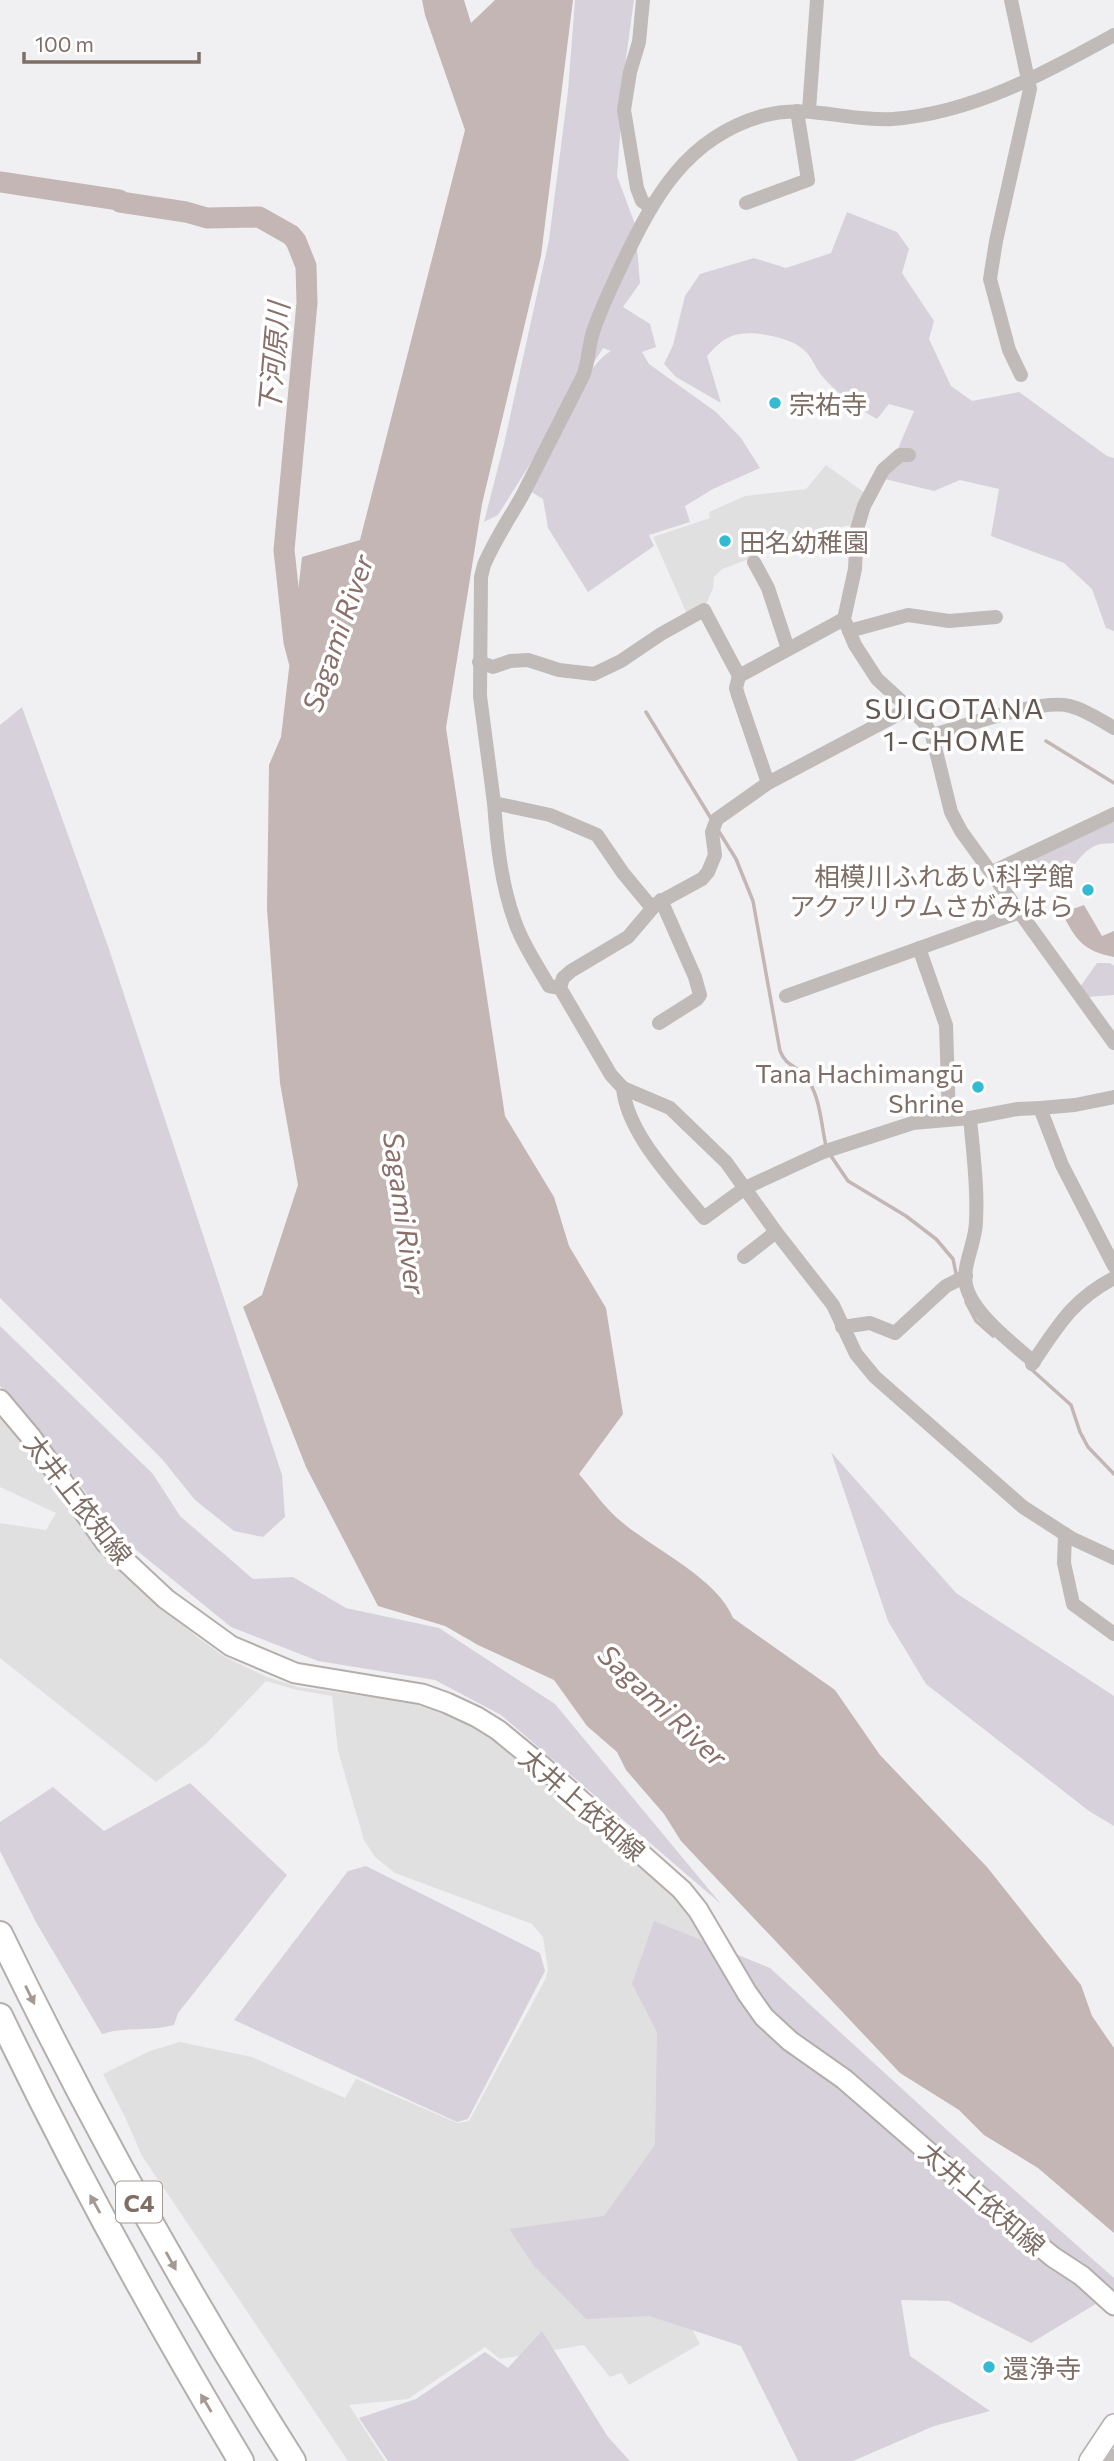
<svg xmlns="http://www.w3.org/2000/svg" width="1114" height="2461" font-family="Commissioner,'Noto Sans JP',sans-serif">
<style>
.built{fill:#e0e0e1}
.green{fill:#d6d1da}
.water{fill:#c3b6b4}
.lines{fill:none;stroke-linecap:round;stroke-linejoin:round}
.stream{stroke:#c3b6b4;stroke-width:3.5}
.river{stroke:#c3b6b4;stroke-width:21}
.secondary-casing{stroke:#b5aeab;stroke-width:23}
.primary-casing{stroke:#b4afac;stroke-width:24}
.motorway-casing{stroke:#b3afac;stroke-width:28}
.minor{stroke:#c0bbb8;stroke-width:14}
.secondary{stroke:#fff;stroke-width:19}
.primary{stroke:#fff;stroke-width:21}
.motorway{stroke:#fff;stroke-width:24}
.oneway{fill:#a59a93}
.poi-dot{fill:#32bbd1;stroke:#fff;stroke-width:2.5}
.labels{text-anchor:middle;dominant-baseline:central;stroke-width:7;stroke-linejoin:round;paint-order:stroke}
.shield{fill:#fff;stroke:#a59a93;stroke-width:2}
.shield-label{font-size:24px;font-weight:bold;fill:#7e6e65}
.poi-label{font-size:26px;fill:#7e6e65;stroke:#fff;text-anchor:start}
.street-label{font-size:26px;fill:#7e6e65;stroke:#fff}
.water-label{font-size:28px;font-style:italic;fill:#89706b;stroke:#fff}
.neighbourhood-label{font-size:28px;letter-spacing:2px;fill:#645852;stroke:#fff}
</style>
<rect width="100%" height="100%" fill="#f0f0f3"/>
<!-- built -->
<g class="built">
<polygon points="826,465 865,493 855,524 828,530 722,569 714,577 713,588 707,602 687,614 653,537 710,518 709,512 745,496 806,489"/>
<polygon points="0,1416 28,1451 60,1498 109,1560 134,1584 197,1637 225,1657 267,1677 298,1687 408,1702 449,1715 490,1737 625,1850 680,1901 707,1940 691,2327 700,2344 629,2385 621,2373 610,2377 584,2345 500,2359 485,2347 408,2399 349,2405 385,2461 348,2461 142,2156 126,2119 103,2074 150,2051 180,2042 252,2057 345,2098 356,2079 457,2123 469,2121 546,1978 548,1970 543,1937 532,1924 395,1873 375,1857 364,1840 338,1751 332,1696 297,1690 266,1681 206,1744 156,1782 0,1658 0,1523 46,1530 56,1513 0,1487"/>
</g>
<!-- green -->
<g class="green">
<path d="M 575,0 L 634,0 L 626,58 L 617,176 L 635,224 L 640,283 L 623,307 L 650,324 L 656,347 L 642,352 L 649,364 L 716,412 L 741,438 L 760,468 L 713,489 L 685,506 L 690,522 L 649,535 L 654,546 L 588,592 L 548,528 L 543,499 L 530,491 C 546,457 581,367 611,351 L 603,348 L 498,515 L 484,522 L 504,444 L 549,240 L 568,91 Z"/>
<path d="M 847,212 L 897,232 L 909,249 L 902,273 L 934,321 L 929,339 L 951,386 L 972,401 L 1019,392 L 1107,456 L 1114,458 L 1114,631 L 1106,628 L 1092,589 L 1064,563 L 991,536 L 999,489 L 960,480 L 934,491 L 885,479 L 914,411 L 889,404 L 877,419 C 856,407 838,395 822,376 C 814,366 811,354 800,347 C 787,337 748,329 732,336 C 723,339 714,348 707,356 L 721,403 L 676,377 L 664,364 L 673,345 L 685,296 L 700,274 L 754,258 L 786,268 L 831,253 Z"/>
<polygon points="22,707 109,949 282,1475 285,1517 263,1537 234,1531 195,1500 162,1459 0,1298 0,725"/>
<path d="M 1114,820 L 1114,843 C 1109,844 1101,843 1097,845 C 1086,849 1073,864 1070,874 L 1064,878 L 1054,878 L 1052,863 L 1024,869 L 1017,867 Z"/>
<polygon points="1097,963 1110,963 1114,966 1114,995 1087,997 1080,987"/>
<polygon points="0,1326 153,1474 180,1516 253,1579 293,1577 346,1608 439,1628 555,1704 721,1904 501,1715 435,1680 318,1661 231,1627 119,1536 15,1400 0,1386"/>
<polygon points="831,1452 956,1593 1114,1696 1114,1826 1089,1811 926,1684 888,1621"/>
<path d="M 190,1783 L 287,1875 L 178,2013 L 174,2025 C 150,2032 126,2026 102,2034 L 37,1924 L 0,1851 L 0,1822 L 53,1787 L 104,1831 Z"/>
<polygon points="366,1866 540,1953 545,1971 468,2119 457,2122 234,2020 348,1871"/>
<polygon points="654,1921 770,1968 970,2151 1114,2278 1114,2293 1031,2343 949,2301 901,2300 910,2356 990,2411 934,2426 853,2461 798,2461 741,2346 649,2316 586,2319 535,2267 509,2229 604,2216 655,2145 657,2032 632,1984"/>
<polygon points="542,2331 608,2437 630,2461 388,2461 359,2418 416,2399 485,2352 508,2368"/>
</g>
<!-- water -->
<g class="water">
<path d="M 422,0 L 464,0 L 471,23 L 495,0 L 573,0 L 541,256 L 482,504 L 446,728 L 505,1116 L 554,1197 L 569,1246 L 606,1308 L 623,1414 L 579,1474 C 593,1490 606,1510 623,1523 C 654,1549 718,1579 733,1618 L 835,1690 L 880,1755 L 987,1867 L 1081,1985 L 1092,2016 L 1114,2048 L 1114,2233 L 1038,2168 L 984,2135 L 959,2110 L 900,2073 L 681,1841 L 664,1814 L 626,1770 L 617,1752 L 587,1726 L 554,1680 L 478,1645 L 445,1626 L 378,1606 L 306,1467 L 243,1307 L 262,1295 L 298,1185 L 280,1083 L 267,909 L 269,765 L 281,737 L 302,557 L 360,540 L 465,130 L 425,15 Z"/>
<path d="M 1084,905 L 1102,936 L 1114,931 L 1114,957 C 1083,951 1076,940 1062,913 Z"/>
</g>
<g class="lines">
<!-- stream -->
<g class="stream">
<polyline points="646,712 712,820"/>
<polyline points="1046,741 1114,783"/>
<path d="M 718,830 L 736,859 L 753,901 L 780,1051 C 787,1067 794,1064 804,1075 C 820,1092 821,1124 826,1146"/>
<polyline points="829,1153 848,1181 906,1216 936,1239 953,1259 957,1278"/>
<polyline points="966,1302 976,1321 993,1336"/>
<polyline points="1031,1369 1071,1405 1080,1432 1088,1447 1114,1474"/>
</g>
<!-- river -->
<polyline class="river" points="0,182 119,200 120,202 186,212 207,218 259,217 291,235 296,241 306,266 307,303 284,550 294,642 299,661"/>
<!-- secondary casing -->
<g class="secondary-casing">
<polyline id="secondary" points="0,1400 31,1437 106,1543 166,1599 231,1646 295,1673 422,1694 447,1703 477,1717 498,1730 543,1767 682,1890 698,1910 747,1993 764,2017 790,2041 844,2079 973,2191 1053,2257 1082,2276 1114,2305"/>
</g>
<!-- primary casing -->
<g class="primary-casing">
<polyline id="primary" points="1090,2461 1114,2425"/>
</g>
<!-- motorway casing -->
<g class="motorway-casing">
<g id="motorway">
<path d="M 0,1934 C 88,2115 185,2291 293,2461"/>
<path d="M 0,2016 C 73,2168 154,2316 241,2461"/>
</g>
</g>
<!-- minor -->
<g class="minor">
<polyline points="643,0 639,42 630,72 624,110 637,188 642,201 650,207"/>
<polyline points="1011,0 1030,89 996,241 990,279 1009,350 1021,375"/>
<polyline points="809,110 817,0"/>
<polyline points="746,203 808,180 797,111"/>
<polyline points="909,455 900,455 883,470 864,506 857,529 855,569 844,619 855,645 877,679 923,721 932,735 951,812 961,831 1114,1043"/>
<polyline points="754,562 768,588 788,649"/>
<polyline points="849,631 908,615 949,621 996,617"/>
<polyline points="479,662 493,667 510,661 528,660 559,670 594,674 621,661 661,634 704,610 739,676"/>
<polyline points="910,708 768,783 717,819 712,832 715,855 708,872 702,879 656,904 628,937 571,971 563,978 560,988 611,1075 623,1088 670,1108 726,1162 776,1232 833,1305 856,1354 875,1377 1023,1507 1071,1538 1114,1558"/>
<path d="M 932,735 C 963,727 1042,698 1070,706 C 1086,710 1100,720 1114,728"/>
<polyline points="768,783 738,695 736,688 739,676 844,619"/>
<path d="M 494,803 C 497,843 501,884 515,922 C 523,945 537,965 549,986 L 560,988"/>
<polyline points="992,872 1114,814"/>
<path d="M 652,908 L 623,873 L 597,835 L 550,815 L 494,803 L 480,696 L 481,577 L 484,565 C 494,541 509,519 522,496 C 542,457 562,417 582,378 C 589,364 588,347 593,332 C 601,308 612,286 622,264 C 654,197 686,138 762,116 C 807,103 849,122 893,119 C 973,113 1045,73 1114,35"/>
<polyline points="919,948 946,1025 949,1119"/>
<polyline points="786,996 1020,912"/>
<polyline points="659,1023 697,999 700,995 695,977 661,900"/>
<path d="M 623,1088 C 627,1134 676,1183 704,1218 L 745,1188 L 823,1152 L 913,1123 L 970,1118"/>
<polyline points="1040,1108 1075,1105 1114,1097"/>
<polyline points="744,1257 776,1232"/>
<polyline points="842,1327 870,1323 895,1333 946,1286 966,1276"/>
<path d="M 1034,1362 C 1013,1344 972,1313 966,1285 C 962,1264 976,1243 976,1221 C 978,1187 973,1152 970,1118 L 1018,1109 L 1040,1108 L 1062,1165 L 1114,1266"/>
<path d="M 1032,1364 C 1058,1326 1072,1300 1114,1278"/>
<polyline points="1065,1534 1064,1563 1073,1604 1114,1634"/>
<polyline points="1104,2461 1114,2456"/>
</g>
<!-- secondary -->
<use href="#secondary" class="secondary"/>
<!-- primary -->
<use href="#primary" class="primary"/>
<!-- motorway -->
<use href="#motorway" class="motorway"/>
</g>
<!-- one-way arrows -->
<defs><path id="oneway-solid" d="M-6-.8H1V-3.2L6.5 0L1 3.2V.8H-6Z" transform="scale(1.75)"/></defs>
<g class="oneway">
<use href="#oneway-solid" transform="translate(30 1995) rotate(64)"/>
<use href="#oneway-solid" transform="translate(95 2204) rotate(-119)"/>
<use href="#oneway-solid" transform="translate(171 2261) rotate(61)"/>
<use href="#oneway-solid" transform="translate(206 2403) rotate(-121)"/>
</g>
<!-- markers -->
<g class="poi-dot">
<circle cx="775" cy="403" r="7"/>
<circle cx="725" cy="541" r="7"/>
<circle cx="1088" cy="890" r="7"/>
<circle cx="978" cy="1087" r="7"/>
<circle cx="989" cy="2367" r="7"/>
</g>
<g class="labels">
<!-- shield labels -->
<rect class="shield" x="116" y="2181.5" width="46" height="41" rx="5"/>
<g class="shield-label">
<text x="139" y="2202">C4</text>
</g>
<!-- poi labels -->
<g class="poi-label">
<text x="789" y="403">宗祐寺</text>
<text x="739" y="541">田名幼稚園</text>
<text x="1074" y="875" text-anchor="end">相模川ふれあい科学館<tspan x="1074" dy="30">アクアリウムさがみはら</tspan></text>
<text x="964" y="1072" text-anchor="end">Tana Hachimangū<tspan x="964" dy="30">Shrine</tspan></text>
<text x="1003" y="2367">還浄寺</text>
</g>
<!-- street labels -->
<g class="street-label">
<text transform="translate(79 1499) rotate(52)">太井上依知線</text>
<text transform="translate(583 1804) rotate(41)">太井上依知線</text>
<text transform="translate(983 2198) rotate(41)">太井上依知線</text>
</g>
<!-- water labels -->
<g class="water-label">
<text transform="translate(273 358) rotate(-85)">下河原川</text>
<text transform="translate(337 633) rotate(-71)">Sagami River</text>
<text transform="translate(405 1213) rotate(82)">Sagami River</text>
<text transform="translate(663 1705) rotate(43)">Sagami River</text>
</g>
<!-- neighbourhood labels -->
<g class="neighbourhood-label">
<text x="955" y="708">SUIGOTANA<tspan x="955" dy="32">1-CHOME</tspan></text>
</g>
</g>
<!-- scale -->
<path d="M24 52v10h175v-10" fill="none" stroke="#7e6e65" stroke-width="3.5"/>
<text x="35" y="52" font-size="21" fill="#7e6e65" stroke="#ffffff" stroke-width="5" paint-order="stroke">100 m</text>
</svg>
